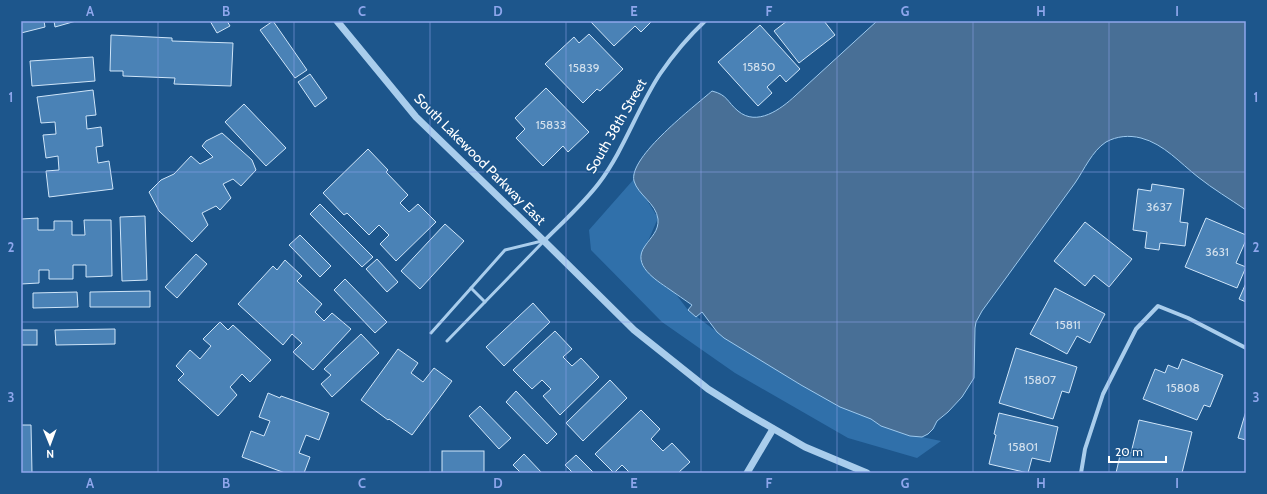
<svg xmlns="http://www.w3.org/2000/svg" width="1267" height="494" font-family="Cabin,sans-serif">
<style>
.green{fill:#3070aa}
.water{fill:#486f96;stroke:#9dc9ee}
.building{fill:#4a82b6;stroke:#cfe5f9}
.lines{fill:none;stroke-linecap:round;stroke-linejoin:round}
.service{stroke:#a9cdec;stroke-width:3}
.minor{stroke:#a9cdec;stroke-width:4}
.tertiary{stroke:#a9cdec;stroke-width:7}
.grid{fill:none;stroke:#8ea6ec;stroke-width:1;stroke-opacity:0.55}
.labels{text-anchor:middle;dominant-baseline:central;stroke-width:3.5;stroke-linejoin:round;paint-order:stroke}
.number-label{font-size:12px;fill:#d2e0ed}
.street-label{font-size:14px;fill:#fff;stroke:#1d568c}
.neatline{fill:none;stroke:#8ea6ec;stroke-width:1.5}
.grid-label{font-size:13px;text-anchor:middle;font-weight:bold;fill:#8ea6ec}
</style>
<rect width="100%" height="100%" fill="#1d568c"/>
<!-- green -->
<polygon class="green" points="634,179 658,218 649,239 643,249 643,267 675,293 688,310 717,332 801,385 910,436 922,437 941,441 917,458 848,438 735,373 662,322 591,250 589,230"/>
<!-- water -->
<path class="water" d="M 877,21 L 1246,21 L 1246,210 C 1230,199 1213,189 1198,177 C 1180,163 1164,144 1141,138 C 1129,135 1117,136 1106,142 C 1092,151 1084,170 1075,183 C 1044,226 1013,268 982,311 L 976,322 L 975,328 L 974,378 L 962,397 L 948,412 L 937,421 L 933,429 L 928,434 L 922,437 L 910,436 L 881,426 L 871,419 L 840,407 L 801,385 L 724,338 L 717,332 L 702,312 L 696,317 L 688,310 L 692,305 C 684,300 677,294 669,289 C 656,280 631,265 645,246 C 651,237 659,231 658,219 C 656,203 638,195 634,181 C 628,157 695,106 712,91 C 728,95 727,102 738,111 C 757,127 781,109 795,96 Z"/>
<!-- building -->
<g class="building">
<polygon points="21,21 44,21 45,27 21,33"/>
<polygon points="54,21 76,21 55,27"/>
<polygon points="210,21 227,21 230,26 217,33"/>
<polygon points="273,21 307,70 295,78 260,30"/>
<polygon points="590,21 652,21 641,32 635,26 614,46"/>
<polygon points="787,21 824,21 835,35 799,63 774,31"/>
<polygon points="760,25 800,69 786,82 780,75 767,87 772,93 758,106 718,62"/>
<polygon points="589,34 623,69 600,91 597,89 583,103 545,64 574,37 579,43"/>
<polygon points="111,35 172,38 172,41 233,43 231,86 174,84 175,78 123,76 123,71 110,71"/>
<polygon points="93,57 95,81 32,86 30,61"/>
<polygon points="310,74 327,98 315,107 298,82"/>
<polygon points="546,88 589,132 568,152 563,146 543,166 516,138 525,129 515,118"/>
<polygon points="93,90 96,115 86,116 87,129 101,127 103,146 96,147 98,163 109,161 113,189 49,197 46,171 59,170 58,156 46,158 43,135 56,134 55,122 41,123 37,97"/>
<polygon points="244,104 286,148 266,166 225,122"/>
<polygon points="222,133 252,160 256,170 241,186 233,179 223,184 231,198 220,210 216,206 202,213 208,225 192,242 159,211 149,192 161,180 174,174 191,156 200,164 213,157 202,146 206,141"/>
<polygon points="368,149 388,170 386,172 408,195 400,203 409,212 418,204 436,222 396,261 380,244 389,235 379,225 369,235 347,213 344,215 323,193"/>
<polygon points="1152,184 1184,189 1180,222 1188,223 1185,246 1160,243 1159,250 1145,248 1147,232 1133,230 1138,189 1151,191"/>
<polygon points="320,204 373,257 362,267 310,214"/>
<polygon points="145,216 147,280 122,281 120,217"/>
<polygon points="38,218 38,230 54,230 54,221 72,221 72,235 85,235 84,220 111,220 112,276 86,277 86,265 73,265 73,279 49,279 49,270 39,270 39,283 21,284 21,219"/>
<polygon points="1206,218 1246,235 1246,240 1236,263 1246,267 1237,288 1185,267"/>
<polygon points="1085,222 1132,259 1109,287 1094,275 1085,286 1054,261"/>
<polygon points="445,224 464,241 420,289 401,271"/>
<polygon points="300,235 331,266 320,277 289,245"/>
<polygon points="196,254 207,264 177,298 165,287"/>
<polygon points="377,259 398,282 387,292 366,269"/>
<polygon points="285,260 302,276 297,281 322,304 315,312 324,321 332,313 351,329 313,370 293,352 302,343 292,334 283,345 238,304 273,266 277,270"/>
<polygon points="345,279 387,322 375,333 334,290"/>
<polygon points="1246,283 1246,302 1239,299"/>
<polygon points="1055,288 1105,314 1090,343 1077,336 1067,354 1030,334"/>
<polygon points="150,291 150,307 90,307 90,292"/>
<polygon points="77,292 78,307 33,308 33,293"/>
<polygon points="533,303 550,322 504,366 486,347"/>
<polygon points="220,322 228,330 233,325 271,360 250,382 242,374 230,387 237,395 218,416 178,380 184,374 176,366 190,350 200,359 211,346 203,339"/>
<polygon points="115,329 115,344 56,345 55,330"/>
<rect x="21" y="330" width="16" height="15"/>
<polygon points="555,331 572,349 563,357 572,366 581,358 599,377 560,415 543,396 551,389 542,380 532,389 513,370"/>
<polygon points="361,334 379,353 332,397 321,384 331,375 324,369"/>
<polygon points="1016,348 1077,367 1069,393 1062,391 1053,419 999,403"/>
<polygon points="398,349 418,363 411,373 423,382 434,368 452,381 412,435 389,419 388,420 361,400"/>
<polygon points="1182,359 1223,375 1210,407 1204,405 1197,420 1143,399 1155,369 1165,373 1168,365 1178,369"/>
<polygon points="610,380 627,398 583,441 566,423"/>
<polygon points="516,391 557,434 547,444 506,402"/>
<polygon points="268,393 280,398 281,396 329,413 319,440 306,435 299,453 310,457 304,473 285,473 242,457 251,431 264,436 270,421 259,417"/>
<polygon points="480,406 511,438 499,449 469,416"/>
<polygon points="641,410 660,429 651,439 663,451 672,443 690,462 678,473 630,473 622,465 614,473 595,454"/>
<polygon points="1246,411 1246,440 1238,438"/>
<polygon points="999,413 1058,427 1050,462 1032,458 1028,473 989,464 996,435 994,434"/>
<polygon points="1139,420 1192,432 1182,473 1116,473 1121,451 1131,453"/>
<polygon points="21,425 31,425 32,473 21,473"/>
<rect x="442" y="451" width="42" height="22"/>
<polygon points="524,454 542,473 521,473 513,465"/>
<polygon points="576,455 594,473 573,473 565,465"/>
</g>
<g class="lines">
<!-- service -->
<g class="service">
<polyline points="471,288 485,302"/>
<polyline points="431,333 505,250 542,241"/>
<polyline points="447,341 543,242"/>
</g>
<!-- minor -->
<g class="minor">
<path d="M 544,241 C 563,222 583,204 599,183 C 624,150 637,109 660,74 C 673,55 688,37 705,21"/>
<polyline points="1081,473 1085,449 1103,394 1136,329 1158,306 1188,318 1246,348"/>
</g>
<!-- tertiary -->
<g class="tertiary">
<polyline points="337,21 416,117 544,241 634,330 708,389 743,411 805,447 867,473"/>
<polyline points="747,473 773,429"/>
</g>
</g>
<!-- grid -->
<path class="grid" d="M 158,21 L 158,473M 294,21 L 294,473M 430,21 L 430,473M 566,21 L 566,473M 701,21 L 701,473M 837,21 L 837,473M 973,21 L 973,473M 1109,21 L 1109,473M 21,172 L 1246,172M 21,322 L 1246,322"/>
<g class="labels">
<!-- number labels -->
<g class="number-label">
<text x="759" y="66">15850</text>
<text x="584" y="67">15839</text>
<text x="551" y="124">15833</text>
<text x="1159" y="206">3637</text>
<text x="1217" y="251">3631</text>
<text x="1068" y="324">15811</text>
<text x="1040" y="379">15807</text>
<text x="1183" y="387">15808</text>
<text x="1023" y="446">15801</text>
</g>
<!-- street labels -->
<g class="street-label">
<text transform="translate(616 126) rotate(-60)">South 38th Street</text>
<text transform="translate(480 159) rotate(45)">South Lakewood Parkway East</text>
</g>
</g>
<!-- border -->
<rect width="1267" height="494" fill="none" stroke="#1d568c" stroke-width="44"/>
<!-- north arrow -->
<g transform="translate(50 444) rotate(179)" stroke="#1d568c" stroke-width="3" paint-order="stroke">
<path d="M0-3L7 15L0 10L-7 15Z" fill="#ffffff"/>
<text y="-6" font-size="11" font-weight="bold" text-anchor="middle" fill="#ffffff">N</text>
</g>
<!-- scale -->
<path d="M1109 456v6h57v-6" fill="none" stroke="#ffffff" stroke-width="2"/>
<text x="1115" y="456" font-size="12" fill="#ffffff" stroke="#1d568c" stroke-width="3" paint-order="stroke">20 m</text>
<rect x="22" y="22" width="1223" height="450" class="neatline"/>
<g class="grid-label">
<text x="90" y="16">A</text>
<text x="226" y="16">B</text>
<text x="362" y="16">C</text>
<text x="498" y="16">D</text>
<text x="634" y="16">E</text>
<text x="769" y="16">F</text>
<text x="905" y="16">G</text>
<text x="1041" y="16">H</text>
<text x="1177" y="16">I</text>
<text x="11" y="102">1</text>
<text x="1256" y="102">1</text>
<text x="11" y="252">2</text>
<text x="1256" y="252">2</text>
<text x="11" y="402">3</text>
<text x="1256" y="402">3</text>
<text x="90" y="488">A</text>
<text x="226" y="488">B</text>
<text x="362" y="488">C</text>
<text x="498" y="488">D</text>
<text x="634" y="488">E</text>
<text x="769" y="488">F</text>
<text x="905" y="488">G</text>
<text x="1041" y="488">H</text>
<text x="1177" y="488">I</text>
</g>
</svg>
